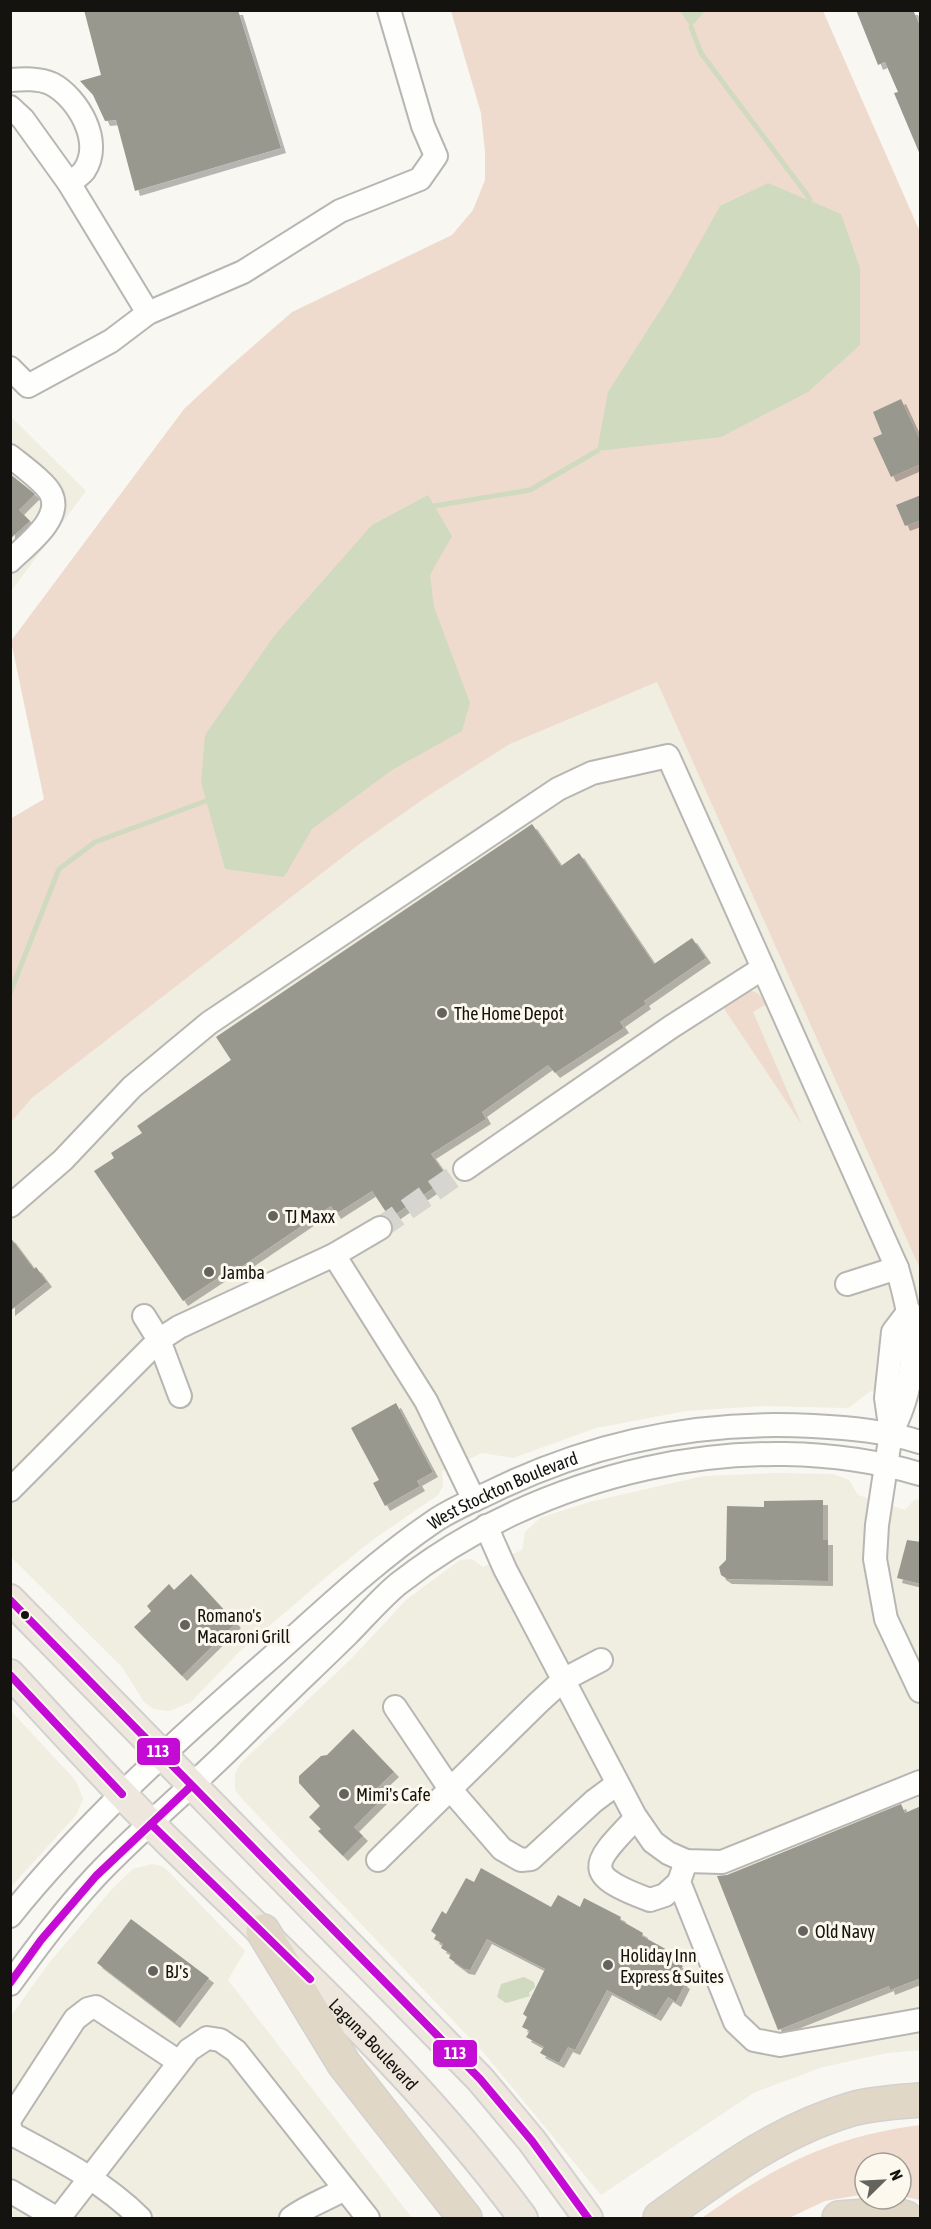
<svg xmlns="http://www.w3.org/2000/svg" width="931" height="2229" font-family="'Asap Condensed',sans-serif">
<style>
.built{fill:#f0ede1}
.green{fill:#efdbce}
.water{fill:#cfdabe}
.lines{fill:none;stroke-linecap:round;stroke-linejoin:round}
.stream{stroke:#cfdabe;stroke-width:5}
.building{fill:#99988f;filter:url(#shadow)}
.minor-tunnel{stroke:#d6d5d0;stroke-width:22;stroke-dasharray:22 11;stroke-linecap:butt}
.minor-casing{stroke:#b7b6b2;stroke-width:26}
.major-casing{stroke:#d2d1cf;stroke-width:32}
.highway-casing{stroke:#d2d1cf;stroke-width:36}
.minor{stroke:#fefefd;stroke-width:22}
.major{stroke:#ede7dd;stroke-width:28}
.highway{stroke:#e1d7c7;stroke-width:33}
.bus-1-casing{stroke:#fcf8ee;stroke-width:12}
.bus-1{stroke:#c40bd5;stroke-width:8}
.poi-dot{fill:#64635e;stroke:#fcf8ee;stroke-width:2}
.bus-dot{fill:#14130f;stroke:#fcf8ee;stroke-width:2}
.labels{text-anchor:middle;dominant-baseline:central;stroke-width:6;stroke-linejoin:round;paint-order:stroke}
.poi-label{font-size:18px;fill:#14130f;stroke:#fcf8ee;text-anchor:start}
.street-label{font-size:18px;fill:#14130f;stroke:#fcf8ee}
.line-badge{stroke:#fcf8ee;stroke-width:2}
.badge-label{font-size:16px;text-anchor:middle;font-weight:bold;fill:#fff}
</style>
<defs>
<filter id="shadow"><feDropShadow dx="5" dy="5" stdDeviation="0" flood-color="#0004"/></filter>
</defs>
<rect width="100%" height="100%" fill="#f8f7f2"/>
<!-- built -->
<g class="built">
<polygon points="11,417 86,491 11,591"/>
<polygon points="657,682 920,1269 920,1403 871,1391 848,1408 763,1406 686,1411 596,1428 513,1458 482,1453 442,1471 443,1486 438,1495 374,1539 331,1573 240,1651 191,1702 169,1711 154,1709 144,1702 122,1667 11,1557 10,1122 32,1098 361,843 428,796 510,744"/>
<polygon points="777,1473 833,1474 849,1480 858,1495 905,1510 914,1500 920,1499 920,2050 887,2053 823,2067 755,2092 601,2195 483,2052 244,1801 235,1790 235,1774 240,1764 351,1659 406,1600 460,1560 472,1559 483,1567 522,1550 525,1532 540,1518 589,1502 704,1476"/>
<polygon points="11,1711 76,1781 83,1799 76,1815 11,1887"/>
<polygon points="152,1864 162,1866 170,1873 245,1951 228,1980 412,2218 11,2218 11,2016 49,1963 113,1888 133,1869"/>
</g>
<!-- green -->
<g class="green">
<polygon points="451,11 823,11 920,232 920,1269 657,682 510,744 428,796 361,843 32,1098 11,1122 10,819 44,799 11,641 184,409 228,368 292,312 452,235 473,210 485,180 485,152 481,113"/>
<path d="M 749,991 C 758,991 763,997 765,1005 L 753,1012 L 802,1125 L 723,1007 Z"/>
<path d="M 920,2125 L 920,2200 L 901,2196 L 901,2163 L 865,2163 L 865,2194 L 825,2201 L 789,2218 L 702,2218 C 775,2166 829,2137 920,2125 Z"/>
</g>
<!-- water -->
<g class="water">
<polygon points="680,11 705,11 691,27"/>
<polygon points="768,183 841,214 860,268 860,345 808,392 721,437 597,451 608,392 672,292 720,206"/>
<polygon points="428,495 452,536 430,575 434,607 470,703 462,731 392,770 312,829 284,877 225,869 201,782 205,735 274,636 372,525"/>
<polygon points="524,1977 534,1982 535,1987 529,1993 530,1996 506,2003 497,1997 501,1984"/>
</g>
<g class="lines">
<!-- stream -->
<g class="stream">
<polyline points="691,27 701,53 810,199"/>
<polyline points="434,506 530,490 597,451"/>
<polyline points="10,993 59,869 95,842 206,801"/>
</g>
</g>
<!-- building -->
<g class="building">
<polygon points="84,10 238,10 281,148 135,191 116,120 105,121 93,95 80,81 101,75"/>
<polygon points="856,10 913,10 921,28 921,157 894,93 898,92 885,62 878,65"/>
<polygon points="901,399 921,442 921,464 891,477 873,438 882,434 873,412"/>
<polygon points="10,474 35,494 19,510 30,521 10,539"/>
<polygon points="921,495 921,520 905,526 896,505"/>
<polygon points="532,824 561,866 579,853 654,964 692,938 706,958 644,1001 646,1004 620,1022 624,1028 555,1073 548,1065 482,1112 486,1119 431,1154 448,1178 390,1218 372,1191 336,1214 331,1206 235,1271 233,1268 183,1301 94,1171 114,1158 111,1153 142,1133 137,1126 231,1060 216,1037"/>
<polygon points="10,1237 34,1269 36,1267 47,1282 10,1311"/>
<polygon points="396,1403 433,1472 417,1481 420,1486 385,1506 373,1483 379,1480 351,1428"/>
<polygon points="823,1500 823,1540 828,1540 828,1581 727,1579 721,1575 719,1567 726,1560 727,1506 764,1507 764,1501"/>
<polygon points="907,1540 921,1542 921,1584 897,1578"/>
<polygon points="191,1574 236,1623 182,1676 134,1627 151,1611 147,1606 169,1584 174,1590"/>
<polygon points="353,1729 394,1772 375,1790 383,1798 354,1827 363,1836 343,1856 318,1831 321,1829 309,1817 320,1806 299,1783 299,1776 321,1756 327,1755"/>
<polygon points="901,1804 905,1813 921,1806 921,1978 890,1990 889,1986 778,2030 717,1876 727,1875"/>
<polygon points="481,1868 551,1907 558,1895 580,1907 584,1898 621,1917 620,1920 643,1933 642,1936 671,1952 668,1958 683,1966 680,1970 687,1973 682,1982 685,1984 676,2002 668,1997 656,2016 607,1990 575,2050 568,2047 559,2063 540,2053 544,2047 526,2037 530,2031 522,2027 527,2017 523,2014 545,1969 487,1939 470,1970 464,1969 449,1958 451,1954 441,1948 443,1944 434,1939 436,1935 431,1931 442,1911 446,1914 466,1878 474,1882"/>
<polygon points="131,1919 209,1978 175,2023 97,1963"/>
</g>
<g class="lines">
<!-- minor-tunnel -->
<polyline class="minor-tunnel" points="380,1228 465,1169"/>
<!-- minor casing -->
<g class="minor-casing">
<g id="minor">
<path d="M 10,80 C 24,79 39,78 52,84 C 78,98 104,142 84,171 C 80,176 73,180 69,183"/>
<polyline points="10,107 23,119 69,183 148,313"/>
<polyline points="10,368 28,386 111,341 148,313 243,272 340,211 420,179 436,156 423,126 389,10"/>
<path d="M 10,456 C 21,465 46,483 51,494 C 63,519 26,545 10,561"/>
<path d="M 465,1169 L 671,1027 L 763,968 L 897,1268 C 915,1328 921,1376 891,1433"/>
<polyline points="10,1206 63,1160 132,1087 209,1023 558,789 592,773 668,756 763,968"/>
<polyline points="334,1255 426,1401 474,1500"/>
<polyline points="847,1284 897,1268"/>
<polyline points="909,1311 893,1332 886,1398 891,1433 877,1525 875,1559 886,1619 920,1691"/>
<polyline points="144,1316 159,1340 180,1396"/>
<polyline points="10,1490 159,1340 179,1327 334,1255 380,1228"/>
<polyline points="486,1526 505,1569 635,1816 653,1842 668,1853 686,1861 722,1862 920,1782"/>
<polyline points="395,1707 450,1789 502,1849 521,1860 531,1859 594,1801 617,1784"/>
<path d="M 636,1818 C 592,1864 580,1874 650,1900 L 665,1895 L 679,1882"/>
<polyline points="378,1860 538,1703 563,1680 601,1660"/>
<polyline points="686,1861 679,1882 735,2022 754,2040 780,2045 920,2020"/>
<path id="s1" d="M 10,1916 C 81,1828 165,1751 249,1677 C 309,1625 367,1567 433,1522 C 450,1510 472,1501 491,1492 C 592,1442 700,1420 813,1426 C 850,1428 885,1431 920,1442"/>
<path d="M 10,1984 C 37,1947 65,1909 97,1875 C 139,1831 187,1791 231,1748 C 269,1710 308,1673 347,1635 C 364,1618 380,1599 398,1584 C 539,1473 747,1423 920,1474"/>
<polyline points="10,2119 75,2019 88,2009 96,2007 179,2062"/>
<path d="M 10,2127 L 12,2134 C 57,2158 104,2182 140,2218"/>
<polyline points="10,2191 56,2218"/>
<polyline points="59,2218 189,2050 207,2038 220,2040 236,2051 368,2218"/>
<path d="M 291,2218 C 307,2206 327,2199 345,2189"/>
</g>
</g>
<!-- major casing -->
<g class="major-casing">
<g id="major">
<polyline points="10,1599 480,2079 532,2141 588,2218"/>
<path id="s2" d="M 10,1674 C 64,1732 116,1790 172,1845 C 295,1965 422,2080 523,2218"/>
</g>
</g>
<!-- highway casing -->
<g class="highway-casing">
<g id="highway">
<polyline points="263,1931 344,2064 465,2218"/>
<path d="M 660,2218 C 720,2175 779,2130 852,2109 C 874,2103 898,2102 920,2100"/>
<polyline points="839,2218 893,2214 906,2218"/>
</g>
</g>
<!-- minor -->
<use href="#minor" class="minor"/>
<!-- major -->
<use href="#major" class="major"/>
<!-- highway -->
<use href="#highway" class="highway"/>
<!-- bus-1 casing -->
<g class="bus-1-casing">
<g id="bus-1">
<polyline points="10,1600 480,2079 532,2141 588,2218"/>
<polyline points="10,1675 122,1794"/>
<polyline points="151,1824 310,1979"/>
<polyline points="10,1983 41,1940 96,1876 189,1788"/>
</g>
</g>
<!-- bus-1 -->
<use href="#bus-1" class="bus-1"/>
</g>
<!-- markers -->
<g class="poi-dot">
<circle cx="442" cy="1013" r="6"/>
<circle cx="273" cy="1216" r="6"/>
<circle cx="209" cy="1272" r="6"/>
<circle cx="185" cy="1625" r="6"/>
<circle cx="344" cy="1794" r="6"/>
<circle cx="803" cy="1931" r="6"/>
<circle cx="608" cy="1965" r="6"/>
<circle cx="153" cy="1971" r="6"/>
</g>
<circle class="bus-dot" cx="25" cy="1615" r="5"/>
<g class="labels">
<!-- poi labels -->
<g class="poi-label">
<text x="454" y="1013">The Home Depot</text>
<text x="285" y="1216">TJ Maxx</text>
<text x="221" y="1272">Jamba</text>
<text x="197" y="1615">Romano's<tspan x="197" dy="21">Macaroni Grill</tspan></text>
<text x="356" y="1794">Mimi's Cafe</text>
<text x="815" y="1931">Old Navy</text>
<text x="620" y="1955">Holiday Inn<tspan x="620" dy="21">Express &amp; Suites</tspan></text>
<text x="165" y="1971">BJ's</text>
</g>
<!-- street labels -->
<g class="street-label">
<text stroke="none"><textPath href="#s1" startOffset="656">West Stockton Boulevard</textPath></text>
<text stroke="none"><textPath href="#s2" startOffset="519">Laguna Boulevard</textPath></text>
</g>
</g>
<g class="line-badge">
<rect x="136" y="1737" width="45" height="29" rx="6" fill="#c40bd5"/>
<rect x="432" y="2039" width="46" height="29" rx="6" fill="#c40bd5"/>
</g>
<g class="badge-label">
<text x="158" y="1757">113</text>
<text x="455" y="2059">113</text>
</g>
<!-- border -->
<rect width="931" height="2229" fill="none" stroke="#14130f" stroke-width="24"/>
<!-- north arrow -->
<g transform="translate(883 2181) rotate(66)"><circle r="28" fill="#fcf8ee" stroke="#9f9c95" stroke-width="1.5"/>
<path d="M0-4.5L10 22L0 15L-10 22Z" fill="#64635e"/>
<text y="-9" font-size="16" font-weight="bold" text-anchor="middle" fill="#14130f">N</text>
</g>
</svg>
